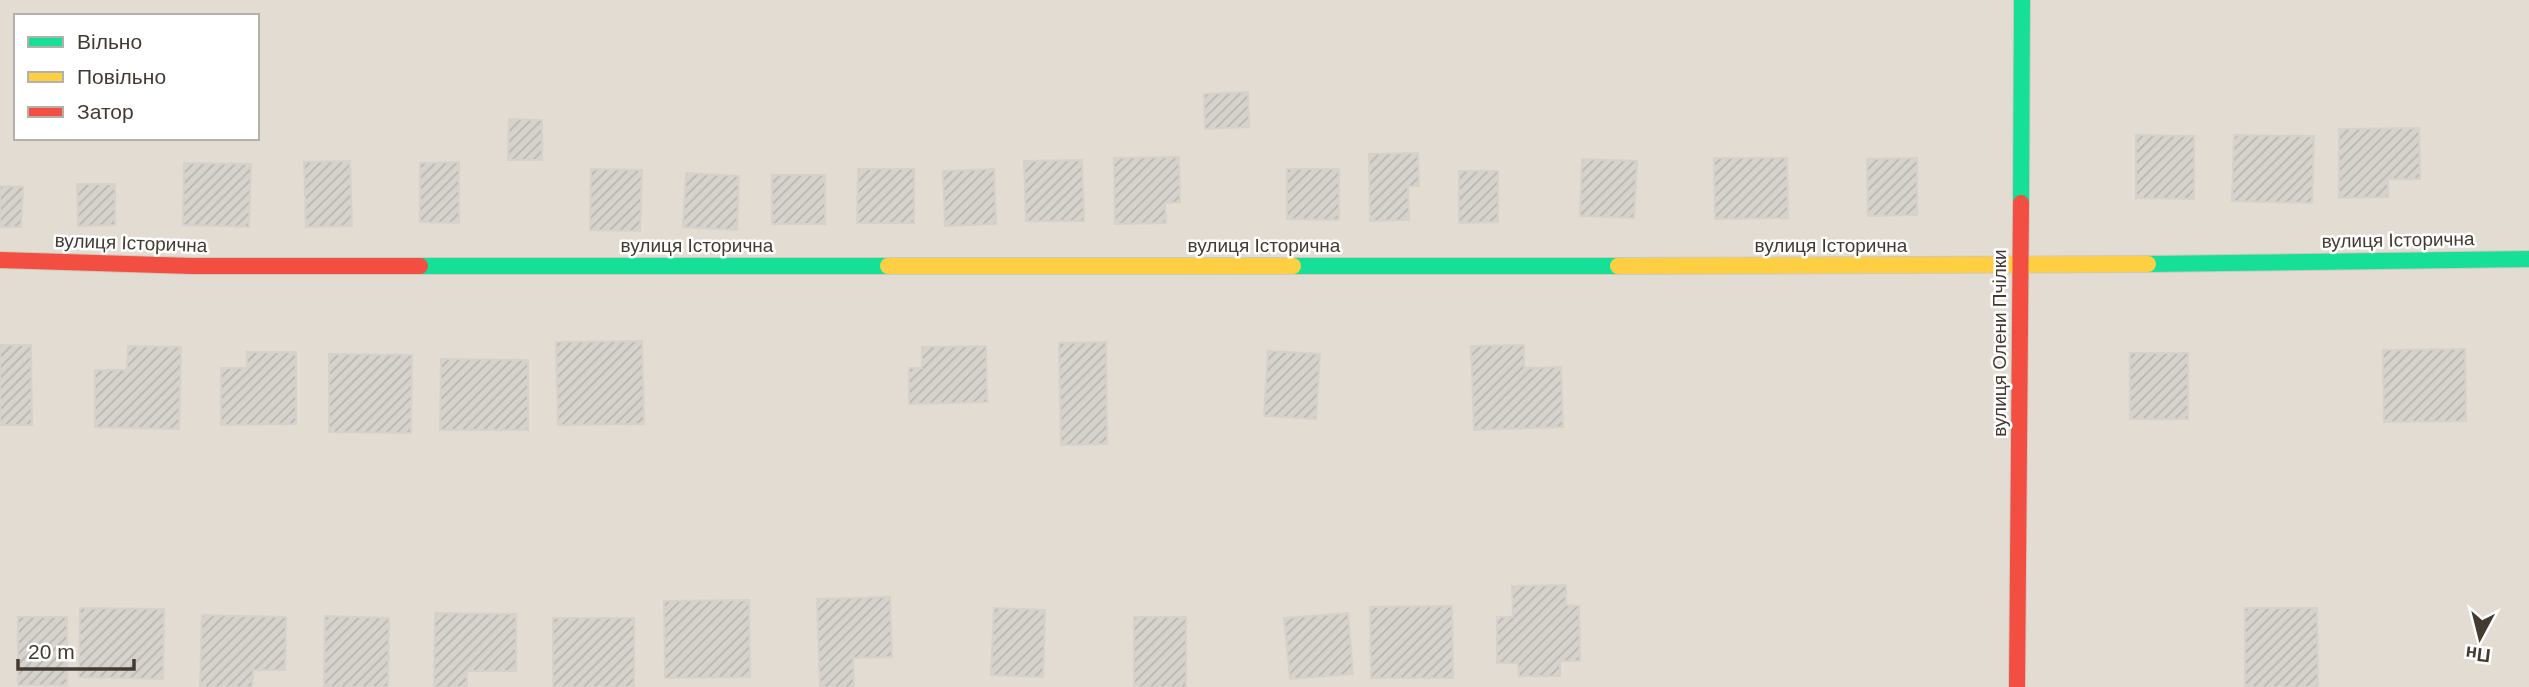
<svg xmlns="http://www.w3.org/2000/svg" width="2529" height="687" font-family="Arial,sans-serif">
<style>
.residential{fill:#e3dcd2;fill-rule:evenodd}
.building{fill:url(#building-hatch);stroke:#d6d2cb;stroke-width:2}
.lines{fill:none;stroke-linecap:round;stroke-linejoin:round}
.fast-casing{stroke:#cfc9bd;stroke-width:18}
.slow-casing{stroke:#cfc9bd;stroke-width:18}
.jam-casing{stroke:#cfc9bd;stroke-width:18}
.fast{stroke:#16e098;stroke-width:16}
.slow{stroke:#ffcf43;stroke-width:16}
.jam{stroke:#f24e42;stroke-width:16}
.labels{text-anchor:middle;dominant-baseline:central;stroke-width:5;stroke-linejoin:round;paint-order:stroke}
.street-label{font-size:19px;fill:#433b32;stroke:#fff}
</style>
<defs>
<pattern id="building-hatch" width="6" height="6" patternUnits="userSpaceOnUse" patternTransform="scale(1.75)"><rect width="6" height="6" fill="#d6d2cc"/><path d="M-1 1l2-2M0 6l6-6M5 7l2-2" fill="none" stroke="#b9b5b0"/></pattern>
</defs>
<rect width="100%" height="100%" fill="#eeebe5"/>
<!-- residential -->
<path class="residential" d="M 0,0 L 2529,0 L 2529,687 L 0,687 ZM 16,16 L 257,16 L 257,138 L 16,138 Z"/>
<!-- building -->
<g class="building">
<polygon points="1248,92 1249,127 1205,129 1204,94"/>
<polygon points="509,119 542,120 542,160 508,160"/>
<polygon points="2419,128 2420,179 2388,179 2388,197 2339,198 2339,129"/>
<polygon points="2136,135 2194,136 2194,199 2136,198"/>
<polygon points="2234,135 2314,136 2312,203 2232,201"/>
<polygon points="1418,153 1419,186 1408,186 1409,220 1370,221 1369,154"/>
<polygon points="1179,157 1180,202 1165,203 1166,223 1115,224 1114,158"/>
<polygon points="1714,158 1787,158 1788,218 1715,219"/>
<polygon points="1917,158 1917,215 1868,216 1867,159"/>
<polygon points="1582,159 1637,161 1634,218 1580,216"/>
<polygon points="1082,160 1084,221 1026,221 1024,161"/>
<polygon points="350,161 352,226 306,227 304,162"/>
<polygon points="459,162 459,223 420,222 420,163"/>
<polygon points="184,163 251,164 249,227 183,225"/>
<polygon points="591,169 642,170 640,231 590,230"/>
<polygon points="858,169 914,169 914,223 857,223"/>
<polygon points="994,169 996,224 945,226 943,171"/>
<polygon points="1287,169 1339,169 1339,220 1287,219"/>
<polygon points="1459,171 1498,171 1498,222 1459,223"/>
<polygon points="686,173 739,176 737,230 683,227"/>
<rect x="772" y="175" width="53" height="49"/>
<polygon points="77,184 115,184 115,225 78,226"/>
<polygon points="0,186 23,187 21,227 0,227"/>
<polygon points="642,341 644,424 558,425 556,342"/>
<polygon points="1106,342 1107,444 1061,445 1059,343"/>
<polygon points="0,345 31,345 32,425 0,425"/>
<polygon points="1524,345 1524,368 1561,367 1563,427 1474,430 1471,346"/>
<polygon points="128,346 181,347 179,429 95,427 95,370 127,370"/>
<polygon points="986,346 987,402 909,404 909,368 922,368 922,347"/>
<polygon points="2465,349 2466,421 2384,422 2383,350"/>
<polygon points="1268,351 1320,354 1316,419 1264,416"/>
<polygon points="247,352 296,352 296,424 221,425 221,368 247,368"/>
<rect x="2130" y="353" width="58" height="66"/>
<polygon points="329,354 412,355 411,433 329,432"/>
<polygon points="441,359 528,360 528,430 440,430"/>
<polygon points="1566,585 1566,605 1579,606 1580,661 1560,661 1560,676 1519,676 1518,663 1497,663 1497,617 1513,617 1512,586"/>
<polygon points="890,597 892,657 853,658 854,687 820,687 817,599"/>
<polygon points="749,600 750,677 665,678 664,601"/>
<polygon points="1452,606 1453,678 1371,678 1370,607"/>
<polygon points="80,608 164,609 163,679 79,677"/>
<polygon points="994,608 1045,610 1043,677 991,675"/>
<polygon points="2245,608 2317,608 2318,687 2245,687"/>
<polygon points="435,613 516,614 516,671 467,671 467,687 434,687"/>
<polygon points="1348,613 1353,674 1290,679 1284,618"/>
<polygon points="202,615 286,617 285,670 253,670 252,687 200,687"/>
<polygon points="325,616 389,618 388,687 324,687"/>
<rect x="18" y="617" width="49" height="68"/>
<rect x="1134" y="617" width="52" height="70"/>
<rect x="553" y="618" width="81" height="69"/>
</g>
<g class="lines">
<!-- fast casing -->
<g class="fast-casing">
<g id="fast">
<polyline points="2021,203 2022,0"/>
<polyline points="2148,264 2529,259"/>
<polyline points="420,266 888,266"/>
<polyline points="1293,266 1618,266"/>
</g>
</g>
<!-- slow casing -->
<g class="slow-casing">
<g id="slow">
<polyline points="888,266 1293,266"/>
<polyline points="1618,266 2148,264"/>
</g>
</g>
<!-- jam casing -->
<g class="jam-casing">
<g id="jam">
<polyline points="0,260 192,266 420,266"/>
<polyline points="2017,687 2021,203"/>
</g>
</g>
<!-- fast -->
<use href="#fast" class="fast"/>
<!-- slow -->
<use href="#slow" class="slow"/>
<!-- jam -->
<use href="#jam" class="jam"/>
</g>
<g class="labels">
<!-- street labels -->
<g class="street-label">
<text transform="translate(2398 240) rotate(-1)">вулиця Історична</text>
<text transform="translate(131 243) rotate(2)">вулиця Історична</text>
<text x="697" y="245">вулиця Історична</text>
<text x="1264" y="245">вулиця Історична</text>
<text x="1831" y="245">вулиця Історична</text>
<text transform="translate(1999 343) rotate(-90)">вулиця Олени Пчілки</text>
</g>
</g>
<!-- legend -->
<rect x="14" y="14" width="245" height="126" fill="#ffffff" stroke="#b4b1ad" stroke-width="2"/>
<rect x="28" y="37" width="35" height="10" fill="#16e098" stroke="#b4b1ad" stroke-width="2"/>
<text x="77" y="49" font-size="21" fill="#433b32">Вільно</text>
<rect x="28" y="72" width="35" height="10" fill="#ffcf43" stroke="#b4b1ad" stroke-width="2"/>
<text x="77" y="84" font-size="21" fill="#433b32">Повільно</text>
<rect x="28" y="107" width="35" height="10" fill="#f24e42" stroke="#b4b1ad" stroke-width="2"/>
<text x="77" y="119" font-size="21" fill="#433b32">Затор</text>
<!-- north arrow -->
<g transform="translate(2480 638) rotate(187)" stroke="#ffffff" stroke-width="5" paint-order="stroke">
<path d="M0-5L12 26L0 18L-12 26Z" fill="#433b32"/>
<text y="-10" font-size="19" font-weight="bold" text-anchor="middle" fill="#433b32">Пн</text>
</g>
<!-- scale -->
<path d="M18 659v10h116v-10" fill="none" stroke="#433b32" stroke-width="3.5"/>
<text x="28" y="659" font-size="21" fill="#433b32" stroke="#ffffff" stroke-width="5" paint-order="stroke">20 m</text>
</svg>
